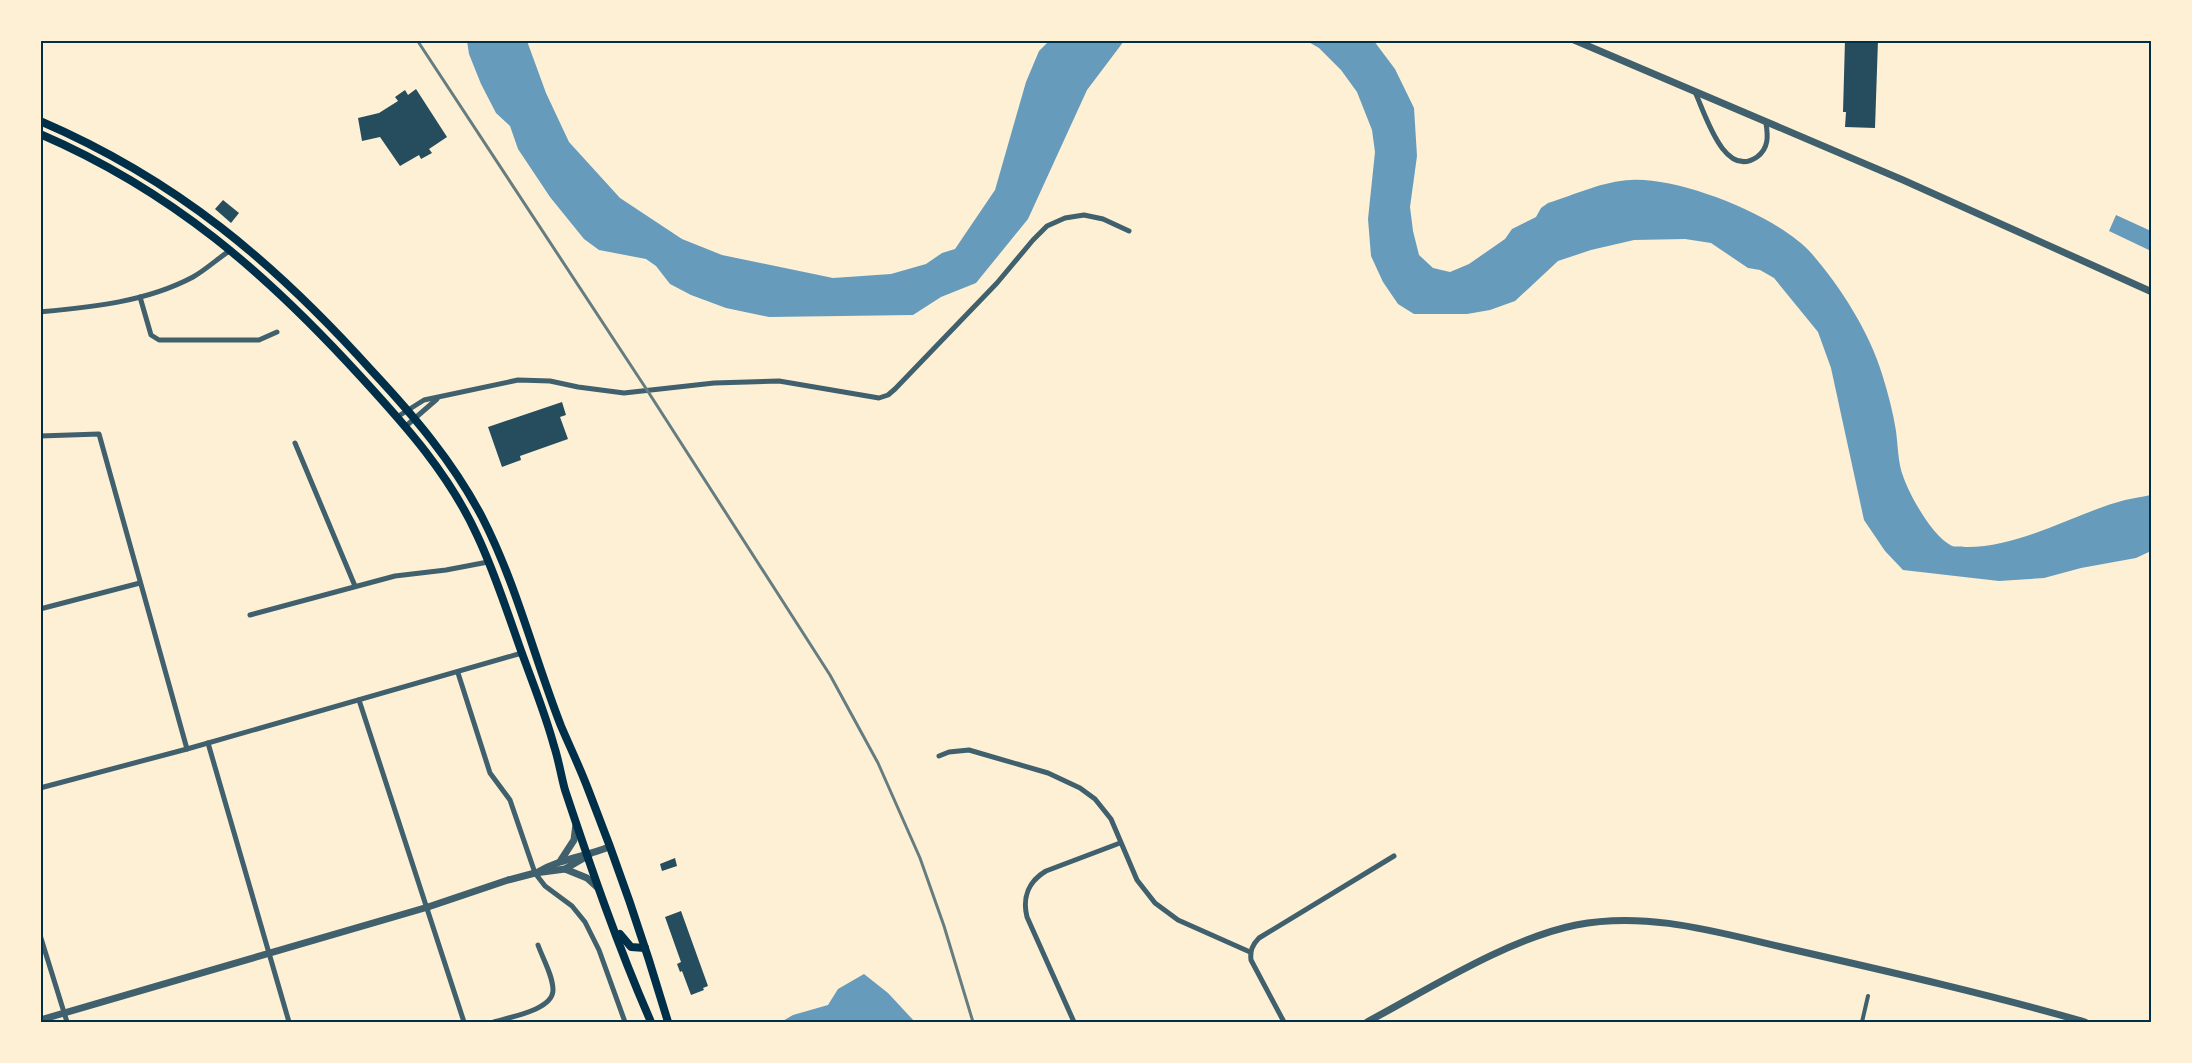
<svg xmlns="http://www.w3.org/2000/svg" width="2192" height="1063" font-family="'Public Sans',sans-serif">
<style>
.water{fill:#669bbc}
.building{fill:#264d5e}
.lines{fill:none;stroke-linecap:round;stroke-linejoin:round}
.pedestrian{stroke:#3f606c;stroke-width:4}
.minor{stroke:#3f606c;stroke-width:5}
.tertiary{stroke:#3f606c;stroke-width:7}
.secondary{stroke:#003049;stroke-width:8}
.rail{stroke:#657d81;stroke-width:3}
.neatline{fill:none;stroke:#003049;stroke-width:2}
</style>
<rect width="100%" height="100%" fill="#fdf0d5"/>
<!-- water -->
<g class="water">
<polygon points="467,41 527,41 546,93 569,142 620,198 682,239 722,255 833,278 891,274 926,264 942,253 955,249 995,190 1026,82 1039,51 1049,41 1124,41 1087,90 1028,219 976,283 941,297 913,315 769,317 726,308 691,295 670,284 656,266 646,259 599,250 584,239 550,197 518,149 510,126 496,113 481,84 469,54"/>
<path d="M 1307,41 L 1374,41 L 1395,69 L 1414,108 L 1417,156 L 1410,207 L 1413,231 L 1419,255 L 1433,268 L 1450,272 L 1469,264 L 1505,239 L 1512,229 L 1536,217 L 1541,208 L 1548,203 C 1574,195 1603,181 1631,180 C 1680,177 1779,216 1812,254 C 1840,286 1870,333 1882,374 C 1888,393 1893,412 1896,431 C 1898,446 1898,463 1903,476 C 1910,496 1932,536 1952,546 C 1955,547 1961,546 1965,547 C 2021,548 2072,514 2125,500 C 2133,498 2143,497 2151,495 L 2151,551 L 2136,558 L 2081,568 L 2044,578 L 1999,581 L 1903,570 L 1885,551 L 1864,520 L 1831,368 L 1818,332 L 1774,278 L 1760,270 L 1748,268 L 1711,243 L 1685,239 L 1634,240 L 1591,250 L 1558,261 L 1515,301 L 1490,310 L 1467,314 L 1414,314 L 1398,304 L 1383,282 L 1371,256 L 1368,219 L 1375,152 L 1372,130 L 1357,92 L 1341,70 L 1319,48 Z"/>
<polygon points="2116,215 2151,231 2151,251 2109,231"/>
<polygon points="864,974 888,993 915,1022 781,1022 793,1015 828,1005 838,989"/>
</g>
<!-- building -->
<g class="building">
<polygon points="1845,40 1878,40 1875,128 1845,127 1846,112 1843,112"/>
<polygon points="416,89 447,137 429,149 432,153 421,159 419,155 400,166 380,137 362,141 358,118 379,113 398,101 395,97 405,90 408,95"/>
<polygon points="223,200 239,213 231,223 215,209"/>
<polygon points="562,402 566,415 560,417 568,439 520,456 521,460 502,467 488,427"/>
<polygon points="675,858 677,866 662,871 660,864"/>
<polygon points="681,911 708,986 703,988 704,990 691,995 682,971 680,972 677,964 681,962 665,917"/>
</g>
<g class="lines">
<!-- pedestrian -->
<polyline class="pedestrian" points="1862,1022 1868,996"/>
<!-- minor -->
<g class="minor">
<path d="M 1695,92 C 1705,113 1724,180 1757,157 C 1769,148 1768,136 1766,123"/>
<polyline points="140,297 151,335 159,340 259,340 277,332"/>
<path d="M 40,312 C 92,307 146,302 193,277 C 207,269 218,258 231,250"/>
<polyline points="397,417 424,400 518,380 550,381 578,387 624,393 714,383 779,381 879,398 888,395 895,389 997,283 1033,240 1047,226 1065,218 1084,215 1103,219 1129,231"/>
<polyline points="406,426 437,399"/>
<polyline points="40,436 99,434 187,749"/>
<polyline points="295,443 355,586"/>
<polyline points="40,609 140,583"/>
<polyline points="250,615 395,576 446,570 488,562"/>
<polyline points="458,673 490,773 510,800 535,873 545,886 572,906 585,922 599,950 625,1022"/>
<polyline points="359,700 464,1022"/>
<polyline points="208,743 289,1022"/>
<polyline points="939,756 949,752 969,750 1048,773 1080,788 1095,799 1111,819 1137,880 1155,903 1178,920 1250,952"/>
<polyline points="40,788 187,749 522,653"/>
<polyline points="40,935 67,1022"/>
<path d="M 494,1022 C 510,1017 553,1010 553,990 C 553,976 543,959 538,945"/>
<path d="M 1074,1022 L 1027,917 C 1022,897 1029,881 1046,871 L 1120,843"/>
<path d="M 1284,1022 L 1251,960 C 1250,951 1252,945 1259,938 L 1394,856"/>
</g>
<!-- tertiary -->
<g class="tertiary">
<polyline points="1574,40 1903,180 2152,292"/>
<polyline points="561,860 574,840 576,824"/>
<polyline points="565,869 587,878 598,888"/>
<path d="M 538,872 C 562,858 584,857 609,847"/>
<polyline points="40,1020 428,907 508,880 535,873 565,869 589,855"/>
<path d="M 1367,1022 C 1429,989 1507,939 1576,925 C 1652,910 1726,935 1799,951 C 1895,973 1991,995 2085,1022"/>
</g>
<!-- secondary -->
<g class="secondary">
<path d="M 40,121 C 177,180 274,262 372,371 C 414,416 453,462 482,517 C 516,583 534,657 561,726 C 570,747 580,768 588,789 C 618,865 645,944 668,1022"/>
<path d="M 40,134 C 172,191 266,273 361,377 C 406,426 449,474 477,535 C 494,571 506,608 519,645 C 531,679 545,712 554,746 C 559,761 561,776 565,790 C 591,868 618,947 651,1022"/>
<polyline points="620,934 631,947 645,948"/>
</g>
<!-- rail -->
<polyline class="rail" points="417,40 647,390 830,675 878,763 920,858 944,926 973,1022"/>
</g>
<!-- border -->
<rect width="2192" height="1063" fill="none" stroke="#fdf0d5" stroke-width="84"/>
<rect x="42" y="42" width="2108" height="979" class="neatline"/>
</svg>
